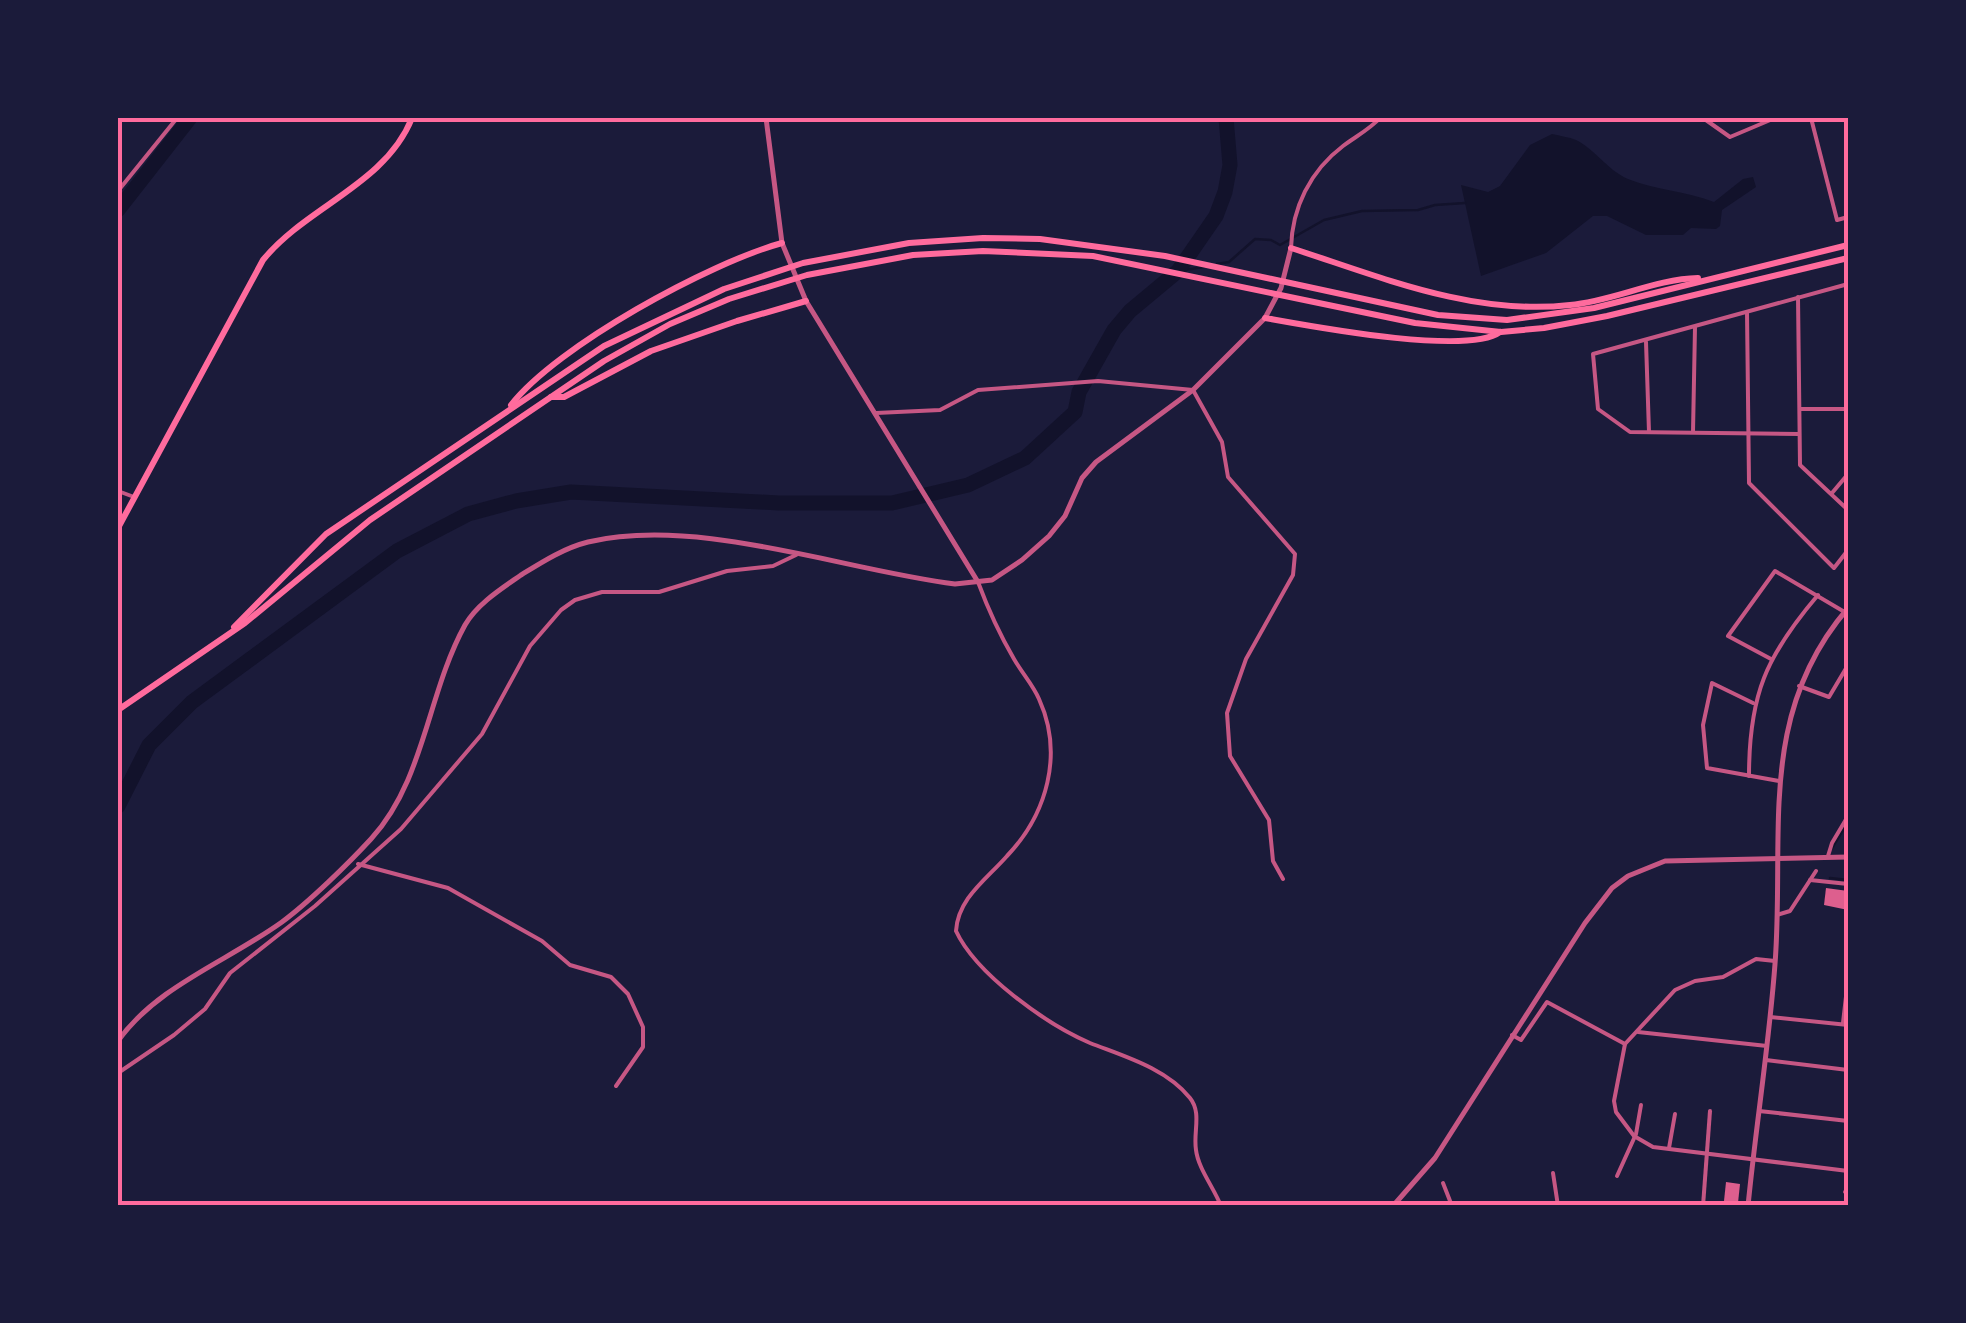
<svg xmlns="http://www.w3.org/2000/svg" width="1966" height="1323" font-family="'Open Sans',sans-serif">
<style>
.water{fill:#12122b}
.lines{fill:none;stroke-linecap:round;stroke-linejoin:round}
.stream{stroke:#12122b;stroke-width:2.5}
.river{stroke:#12122b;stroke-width:15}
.building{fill:#dd5f8e}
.minor{stroke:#c65784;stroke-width:4}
.tertiary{stroke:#c65784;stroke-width:5}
.secondary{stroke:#ff6b9d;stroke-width:6}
.primary{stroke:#ff6b9d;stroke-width:6}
.neatline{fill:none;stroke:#ff6b9d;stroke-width:4}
</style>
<rect width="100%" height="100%" fill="#1b1b3a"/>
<!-- water -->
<path class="water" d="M 1552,134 C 1560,136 1569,137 1576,140 C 1595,149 1607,170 1628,179 C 1656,190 1685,191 1714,202 L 1743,179 L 1753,177 L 1756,187 L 1722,210 L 1720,226 L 1716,229 L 1691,228 L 1683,235 L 1646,235 L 1607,216 L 1593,216 L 1546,253 L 1481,276 L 1461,185 L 1488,192 L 1500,186 L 1530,145 Z"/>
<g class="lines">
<!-- stream -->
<g class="stream">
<polyline points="1217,264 1229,262 1255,239 1271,240 1280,245 1324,220 1362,211 1418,210 1435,205 1465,203"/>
<polyline points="1178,271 1204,267"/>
<polyline points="1832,848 1848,822"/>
<polyline points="1830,878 1848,880"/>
</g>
<!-- river -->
<g class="river">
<polyline points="118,210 190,118"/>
<polyline points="118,806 149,745 192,702 397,551 468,514 516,501 571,492 779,503 892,503 968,485 1025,458 1075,412 1079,392 1114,330 1130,311 1178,271 1216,216 1225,192 1230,165 1226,118"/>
</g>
</g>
<!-- building -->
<g class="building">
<polygon points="1826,888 1848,891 1848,910 1824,905"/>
<polygon points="1726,1182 1740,1184 1738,1203 1724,1201"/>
</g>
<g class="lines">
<!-- minor -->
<g class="minor">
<polyline points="1703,118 1730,137 1775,118"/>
<polyline points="1811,118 1837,220 1848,217"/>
<polyline points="118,191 177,118"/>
<path d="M 1291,248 C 1292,208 1310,171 1343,146 C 1355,137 1370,129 1380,118"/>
<polyline points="1798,297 1800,465 1848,510"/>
<polyline points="1747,312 1749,483 1834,568 1848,550"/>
<polyline points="1646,342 1649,432"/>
<polyline points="1800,409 1848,409"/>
<polyline points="876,413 940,410 978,390 1098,381 1193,390 1222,442 1228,477 1295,554 1293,575 1246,659 1227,713 1230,756 1269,820 1273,861 1283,879"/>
<polyline points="1693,432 1695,327"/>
<polyline points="1799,434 1630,432 1598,409 1593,354 1848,284"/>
<polyline points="118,491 134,497"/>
<polyline points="1832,493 1848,474"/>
<path d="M 978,582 C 988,609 1000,635 1014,659 C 1022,673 1033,685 1039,699 C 1064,754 1047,814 1007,856 C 987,879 958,898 956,931 C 976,974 1046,1024 1090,1043 C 1123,1056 1166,1068 1190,1098 C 1202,1113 1193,1132 1196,1150 C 1198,1168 1214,1188 1221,1206"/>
<polyline points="1771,659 1728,636 1775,571 1848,614"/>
<polyline points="1799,686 1829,697 1848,665"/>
<polyline points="1753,703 1712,683 1703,725 1707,768 1779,781"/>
<path d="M 1749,776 C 1749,695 1766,656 1818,595"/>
<polyline points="1828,856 1832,843 1848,816"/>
<polyline points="358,864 448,888 542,941 570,965 611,977 628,994 643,1027 643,1047 616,1086"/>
<polyline points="1810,880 1848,884"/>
<polyline points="1777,915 1790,911 1816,871"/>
<polyline points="1775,961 1756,959 1723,977 1695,981 1675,990 1625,1044 1614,1101 1616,1112 1634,1136 1653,1147 1848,1171"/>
<polyline points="1770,1017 1848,1025"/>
<polyline points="1843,1023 1848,979"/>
<polyline points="1638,1032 1767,1046"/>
<polyline points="1512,1035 1521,1040 1547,1002 1625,1044"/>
<polyline points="1766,1060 1848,1070"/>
<polyline points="118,1073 174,1035 205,1009 230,973 315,906 401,829 482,734 530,646 561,610 575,600 602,592 659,592 727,571 773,566 796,555"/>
<polyline points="1759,1111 1848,1121"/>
<polyline points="1669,1148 1675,1114"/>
<polyline points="1553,1173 1558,1206"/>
<polyline points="1617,1176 1636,1134 1641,1105"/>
<polyline points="1443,1183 1452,1206"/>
<polyline points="1845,1192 1848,1193"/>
<polyline points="1703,1206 1710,1111"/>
</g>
<!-- tertiary -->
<g class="tertiary">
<polyline points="766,118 782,243 806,301 978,582"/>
<path d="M 118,1041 C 157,986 228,961 282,922 C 309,902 348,864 371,839 C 425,780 427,694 465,625 C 477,604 501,589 521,575 C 542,562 564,548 588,542 C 699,516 843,570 955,584 L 992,580 L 1022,560 L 1049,536 L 1065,516 L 1082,478 L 1096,462 L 1193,390 L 1265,318 L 1281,288 L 1291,248"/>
<polyline points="1393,1206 1435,1158 1585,923 1612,888 1628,876 1665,861 1848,857"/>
<path d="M 1748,1206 C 1756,1125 1769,1045 1775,964 C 1785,835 1756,715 1848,608"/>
</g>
<!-- secondary -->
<path class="secondary" d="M 118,528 L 263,260 C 307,206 385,185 412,118"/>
<!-- primary -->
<g class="primary">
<path d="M 1291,248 C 1381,277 1473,316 1570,305 C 1613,301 1655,279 1698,278"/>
<path d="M 1265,318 C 1310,326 1467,356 1500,332"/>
<polyline points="551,397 564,397 651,351 737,321 806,301"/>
<path d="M 511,405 C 557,346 709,263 782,243"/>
<polyline points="234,627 326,534 604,346 724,289 803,263 909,243 983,238 1040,239 1165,256 1438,315 1507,320 1594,308 1848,245"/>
<polyline points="118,710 245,623 370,520 604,361 670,324 729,299 807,275 913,255 983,251 1093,256 1415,323 1501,332 1544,328 1607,316 1848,258"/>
</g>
</g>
<!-- border -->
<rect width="1966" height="1323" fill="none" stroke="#1b1b3a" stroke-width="240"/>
<rect x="120" y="120" width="1726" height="1083" class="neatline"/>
</svg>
